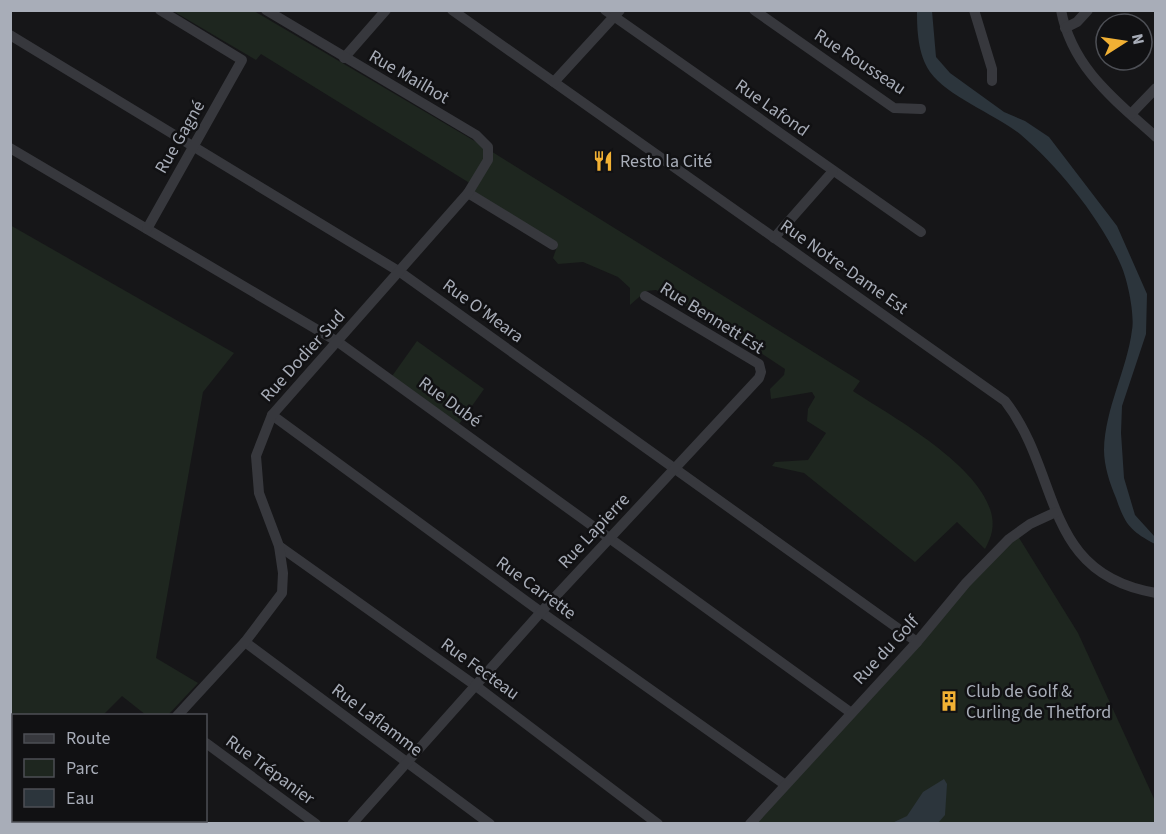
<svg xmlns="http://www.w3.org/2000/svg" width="1166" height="834" font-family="'Source Sans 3',sans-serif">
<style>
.green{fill:#1e261f}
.water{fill:#2c353c}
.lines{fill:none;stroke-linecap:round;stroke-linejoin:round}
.minor{stroke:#37383d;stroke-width:10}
.labels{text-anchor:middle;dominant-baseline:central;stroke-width:5;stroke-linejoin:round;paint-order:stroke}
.street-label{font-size:18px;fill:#a8adb8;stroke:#111113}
.poi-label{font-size:18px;fill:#a8adb8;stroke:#111113;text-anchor:start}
</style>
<rect width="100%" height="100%" fill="#161618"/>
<!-- green -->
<g class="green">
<path d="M 173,11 L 254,11 L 478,143 L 860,381 L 853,391 C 892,417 1002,476 992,531 C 991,537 988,543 985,549 L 957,522 L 915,562 L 804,473 L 772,466 L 775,462 L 808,460 L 826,433 L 807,421 L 808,409 L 815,397 L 812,392 L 771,399 L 770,389 L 784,375 L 785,369 L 705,316 L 656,290 L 646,291 L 630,305 L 630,288 L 618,277 L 583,262 L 558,264 L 553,258 L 558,244 L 473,193 L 476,187 L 261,54 L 256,60 Z"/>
<polygon points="10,225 234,353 203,392 156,658 198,683 168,715 146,715 122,696 103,715 14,716 13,781 10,779"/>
<polygon points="417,341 484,389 457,427 390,379"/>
<polygon points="1016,533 1078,633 1156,803 1155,823 750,824"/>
</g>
<!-- water -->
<g class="water">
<path d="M 917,11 L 932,11 L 936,57 L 950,73 L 1004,112 L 1025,121 L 1049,137 L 1117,226 L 1147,294 L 1146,334 L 1122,406 L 1121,433 L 1124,478 L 1135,515 L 1155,537 L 1155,544 C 1130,531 1125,524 1116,498 C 1110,484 1104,466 1104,450 C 1105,408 1127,370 1132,330 C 1135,314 1127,277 1120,263 C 1100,218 1058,166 1020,134 C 996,115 947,96 930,72 C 918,54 917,31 917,11 Z"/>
<polygon points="944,779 947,784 945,815 938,823 892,823 907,816 923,792"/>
</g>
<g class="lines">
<!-- minor -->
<g class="minor">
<path d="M 452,10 L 1005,401 C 1062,474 1041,574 1156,593"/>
<polyline points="605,10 921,232"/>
<polyline points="754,10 894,108 921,109"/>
<polyline points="974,10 992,69 992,81"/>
<path d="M 1061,10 C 1072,68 1115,100 1156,137"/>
<polyline points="1065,28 1077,22 1088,10"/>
<polyline points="10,35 400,272 917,642"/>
<polyline points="344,58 386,10"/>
<polyline points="554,82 620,10"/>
<polyline points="1131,114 1156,88"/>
<polyline points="10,148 338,342 850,712"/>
<polyline points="468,193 553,245"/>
<polyline points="147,229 242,60 160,10"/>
<polyline points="774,238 833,171"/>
<polyline points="272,415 541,612 784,784"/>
<polyline points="279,546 476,686 658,824"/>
<polyline points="245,642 490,824"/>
<polyline points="177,716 245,642 282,593 283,573 279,546 259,493 256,456 272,415 468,193 488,160 488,147 476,135 266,10"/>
<polyline points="206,743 316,824"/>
<polyline points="137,820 141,824"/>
<polyline points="71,824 74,820"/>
<polyline points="352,824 541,612 759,378 761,372 759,364 645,296"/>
<polyline points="750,824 917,642 966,583 1009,539 1030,524 1056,512"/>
</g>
</g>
<!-- icons -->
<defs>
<g id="restaurant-bare" transform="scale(1.62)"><path d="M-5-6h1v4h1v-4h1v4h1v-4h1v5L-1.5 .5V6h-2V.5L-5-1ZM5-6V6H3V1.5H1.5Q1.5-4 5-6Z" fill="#f2b134" stroke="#111113" stroke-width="2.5" paint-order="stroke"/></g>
<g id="building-bare" transform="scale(1.62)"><path d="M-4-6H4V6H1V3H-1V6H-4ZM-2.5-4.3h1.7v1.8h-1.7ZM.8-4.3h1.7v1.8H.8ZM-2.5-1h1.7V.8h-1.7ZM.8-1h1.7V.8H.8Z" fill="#f2b134" stroke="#111113" stroke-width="2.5" paint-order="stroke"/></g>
</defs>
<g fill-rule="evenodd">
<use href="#restaurant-bare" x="603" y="161"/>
<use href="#building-bare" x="949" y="701"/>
</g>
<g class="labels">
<!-- street labels -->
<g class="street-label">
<text transform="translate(860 62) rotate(33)">Rue Rousseau</text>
<text transform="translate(409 77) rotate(30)">Rue Mailhot</text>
<text transform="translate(772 108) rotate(35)">Rue Lafond</text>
<text transform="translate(180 137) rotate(-60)">Rue Gagné</text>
<text transform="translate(844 267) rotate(35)">Rue Notre-Dame Est</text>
<text transform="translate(483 311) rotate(36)">Rue O'Meara</text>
<text transform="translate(712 318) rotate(32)">Rue Bennett Est</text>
<text transform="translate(303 356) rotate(-48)">Rue Dodier Sud</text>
<text transform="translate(450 402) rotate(36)">Rue Dubé</text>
<text transform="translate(594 531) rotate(-47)">Rue Lapierre</text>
<text transform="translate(536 588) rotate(36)">Rue Carrette</text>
<text transform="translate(886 650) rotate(-47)">Rue du Golf</text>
<text transform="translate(480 669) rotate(36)">Rue Fecteau</text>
<text transform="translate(377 720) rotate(37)">Rue Laflamme</text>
<text transform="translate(270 770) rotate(36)">Rue Trépanier</text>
</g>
<!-- poi labels -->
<g class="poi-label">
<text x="620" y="161">Resto la Cité</text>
<text x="966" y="691">Club de Golf &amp;<tspan x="966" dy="21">Curling de Thetford</tspan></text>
</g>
</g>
<!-- border -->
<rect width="1166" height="834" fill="none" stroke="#a8adb8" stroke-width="24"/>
<!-- legend -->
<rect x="12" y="714" width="195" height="108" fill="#111113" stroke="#4d4f55" stroke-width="1.5"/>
<rect x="24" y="734" width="30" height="9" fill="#37383d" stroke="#4d4f55" stroke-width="1.5"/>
<text x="66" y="744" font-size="18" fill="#a8adb8">Route</text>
<rect x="24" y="759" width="30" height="18" fill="#1e261f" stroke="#4d4f55" stroke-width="1.5"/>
<text x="66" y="774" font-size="18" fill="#a8adb8">Parc</text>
<rect x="24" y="789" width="30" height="18" fill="#2c353c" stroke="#4d4f55" stroke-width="1.5"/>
<text x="66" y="804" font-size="18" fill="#a8adb8">Eau</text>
<!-- north arrow -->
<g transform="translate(1124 42) rotate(78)"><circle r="28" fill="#111113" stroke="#4d4f55" stroke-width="1.5"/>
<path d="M0-4.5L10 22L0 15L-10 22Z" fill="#f2b134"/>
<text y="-9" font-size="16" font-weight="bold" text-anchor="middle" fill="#a8adb8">N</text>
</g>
</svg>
